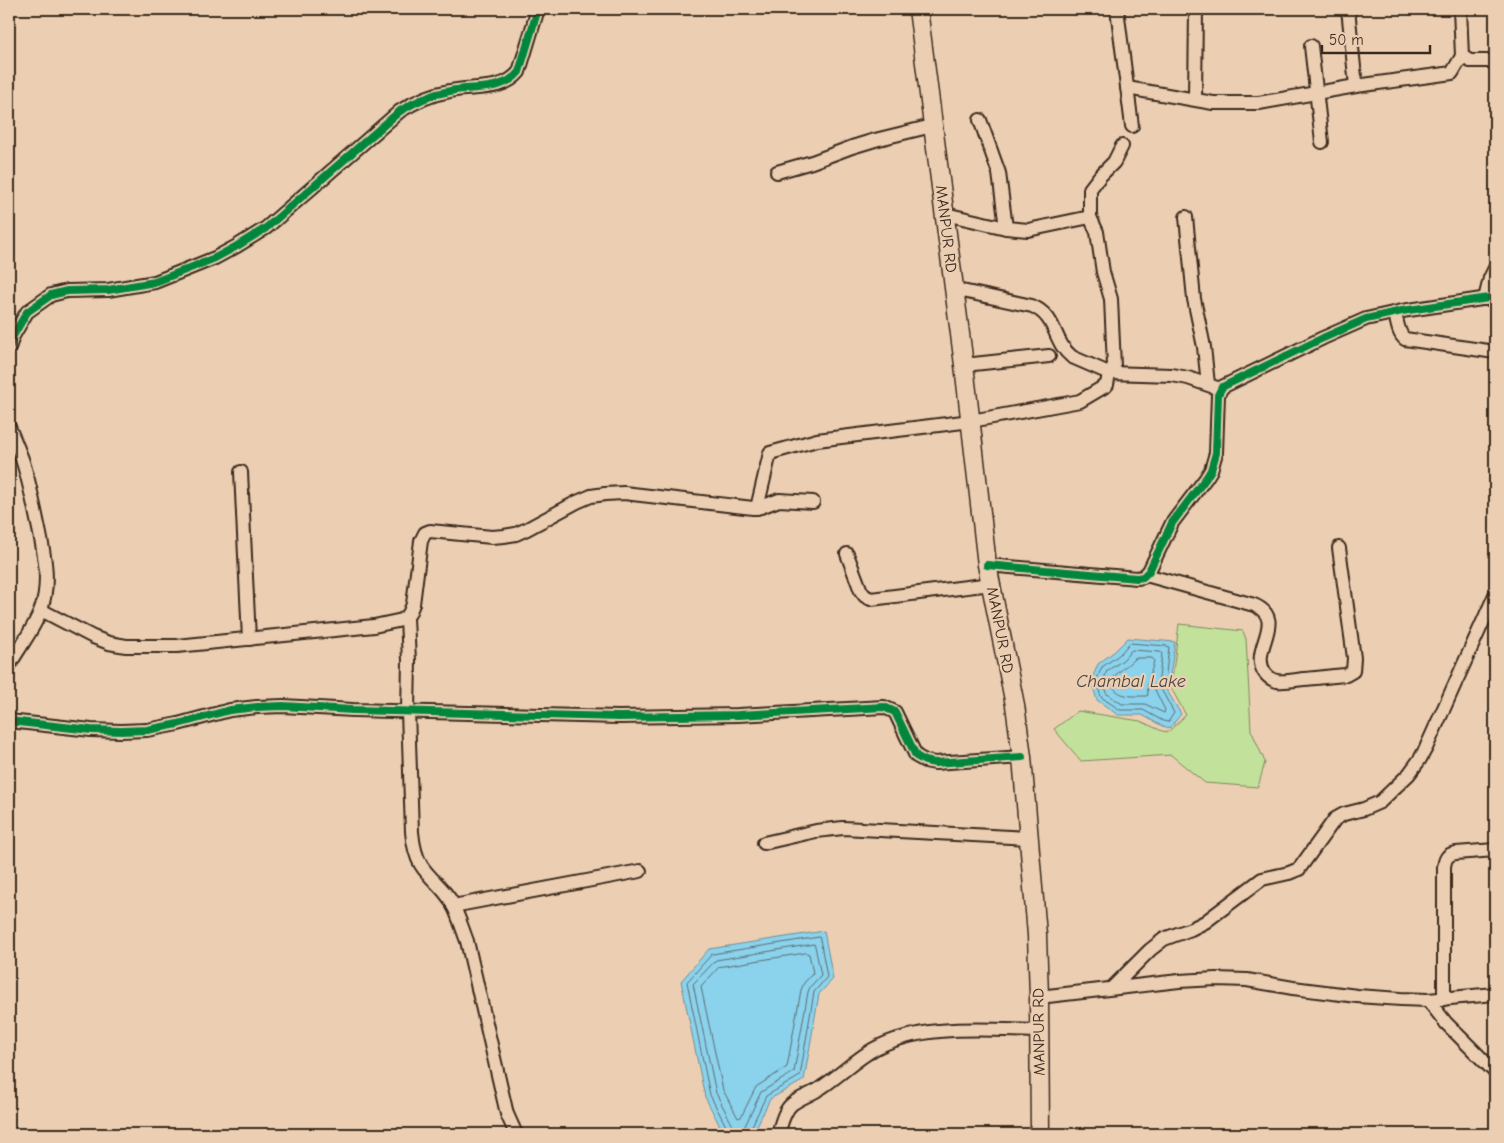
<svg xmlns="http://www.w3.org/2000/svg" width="1504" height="1143" font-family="'Comic Neue',sans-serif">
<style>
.green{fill:#c2e29b;stroke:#7e865c}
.water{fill:#8bd2ec;stroke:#6b8f9a}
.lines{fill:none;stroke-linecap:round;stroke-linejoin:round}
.shore{stroke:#5b6d70;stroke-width:1}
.minor-casing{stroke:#3b2a1e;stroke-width:16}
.secondary-casing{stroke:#3b2a1e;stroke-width:21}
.minor{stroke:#eccfb3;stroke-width:12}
.secondary{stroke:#eccfb3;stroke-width:18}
.cycleway-casing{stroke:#eccfb3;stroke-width:11}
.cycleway{stroke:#00873e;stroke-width:8}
.labels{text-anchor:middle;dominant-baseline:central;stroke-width:4.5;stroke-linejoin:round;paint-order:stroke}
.street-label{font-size:16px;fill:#3b2a1e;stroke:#eccfb3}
.water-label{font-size:18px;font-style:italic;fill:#47433d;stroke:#eccfb3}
</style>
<rect width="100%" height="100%" fill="#eccfb3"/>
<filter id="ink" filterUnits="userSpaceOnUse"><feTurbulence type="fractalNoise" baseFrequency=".02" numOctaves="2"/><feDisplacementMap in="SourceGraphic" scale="10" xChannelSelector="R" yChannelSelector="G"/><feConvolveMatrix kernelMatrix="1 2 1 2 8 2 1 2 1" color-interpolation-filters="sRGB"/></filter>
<g filter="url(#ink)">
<!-- green -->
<polygon class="green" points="1179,624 1243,631 1246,639 1251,730 1265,762 1258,787 1205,783 1171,755 1081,761 1054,729 1078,711 1140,721 1162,731 1168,732 1186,715 1171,688"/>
<!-- water -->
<g class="water">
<polygon points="1128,638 1175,642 1169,683 1166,689 1181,714 1170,728 1162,726 1142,715 1118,715 1097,700 1091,681 1098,664 1115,651"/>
<polygon points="824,931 833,979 819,994 804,1080 770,1099 753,1134 724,1134 705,1097 681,981 709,949"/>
</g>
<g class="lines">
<!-- shore -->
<g class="shore">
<polygon points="1130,643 1167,646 1169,647 1165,681 1161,689 1174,713 1168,722 1163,721 1143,710 1120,710 1101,697 1096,681 1102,667 1119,655"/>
<polygon points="1132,650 1160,652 1162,653 1159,678 1155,685 1155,690 1165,710 1164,713 1145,704 1122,704 1106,693 1103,681 1107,671 1123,660"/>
<path d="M 1135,658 L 1152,658 L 1154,660 C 1152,672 1146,683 1148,695 L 1146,696 C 1132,696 1116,698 1111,682 C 1114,673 1128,666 1135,658 Z"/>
<polygon points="806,953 809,954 813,973 804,983 801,990 787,1067 756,1087 741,1117 738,1118 723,1090 701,987 719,967"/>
<polyline points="729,1134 728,1130 710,1095 687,982 712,954 819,937 820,939 827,977 814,992 800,1076 766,1096 750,1130 749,1134"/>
<polyline points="735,1134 734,1128 716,1093 693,984 716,960 814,944 815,946 821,975 810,987 808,992 794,1072 761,1092 744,1128 743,1134"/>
</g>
<!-- minor casing -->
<g class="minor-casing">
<g id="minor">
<polyline points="1117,9 1132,126"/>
<polyline points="1348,9 1356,86"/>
<polyline points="1460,9 1462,56 1470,61 1495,61"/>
<polyline points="1311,46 1322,142"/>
<polyline points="1127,88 1213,103 1259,103 1356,86 1452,73 1462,56"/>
<polyline points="1195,99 1196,9"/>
<polyline points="980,120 999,173 1006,228"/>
<polyline points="777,172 812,162 852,147 875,140 932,126"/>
<polyline points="945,214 1006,228 1028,230 1090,217"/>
<polyline points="1186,217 1194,299 1204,347 1208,384"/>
<path d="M 953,289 L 1032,306 C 1058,317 1052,341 1072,357 L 1109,373 L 1172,375 L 1188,378 L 1220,389"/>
<polyline points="1485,299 1490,278 1495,268"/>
<path d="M 1395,313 C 1397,321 1398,334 1405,339 L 1495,352"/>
<path d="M 9,348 L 13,336 L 27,312 L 51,295 L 67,291 L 108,290 L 155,282 L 215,258 L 237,246 L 266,228 L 400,111 C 416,101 432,94 450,91 C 473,86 503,92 519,72 L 538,9"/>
<polyline points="964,365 1049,356"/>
<path d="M 9,427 C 13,437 18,448 22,459 C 28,477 32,496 36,515 C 42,545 52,579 41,609 C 34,630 19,647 9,666"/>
<polyline points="241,472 249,639"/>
<polyline points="757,508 770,453 817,440 971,421 1080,401 1107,385 1109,373 1114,366 1111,299 1103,272 1097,232 1090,217 1090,189 1100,176 1114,162 1122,146"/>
<polyline points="847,554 861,591 865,596 871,599 991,584"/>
<polyline points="987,565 1137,578 1143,577 1149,571 1172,523 1206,478 1211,470 1216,453 1218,395 1222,387 1323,338 1366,319 1402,311 1495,297"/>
<path d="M 1146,575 L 1254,605 C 1289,620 1248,650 1265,673 C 1268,677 1272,680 1277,681 C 1286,682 1295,680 1304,679 C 1318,678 1332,676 1346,675 L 1353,671 L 1354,658 L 1339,548"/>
<polyline points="41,610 93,637 109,643 126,646 177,646 374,626 402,620 409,614 413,604 421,541 425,533 430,531 492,537 504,536 516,534 527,529 577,502 591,496 605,494 624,493 753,508 761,507 779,500 813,502"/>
<path d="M 407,618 L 409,661 L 408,711 L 412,832 C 413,843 415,855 421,865 C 429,878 443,887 451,901 C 458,914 462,928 467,941 L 507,1114 L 516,1134"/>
<polyline points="9,721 91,730 121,731 147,730 178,724 230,710 257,707 283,706 353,710 619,717 738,715 884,707 895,712 916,756 925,761 935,763 1022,757"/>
<polyline points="764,843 816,831 843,828 1029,838"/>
<polyline points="453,906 640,871"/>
<polyline points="1112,988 1150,950 1164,939 1191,929 1205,922 1262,879 1289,873 1299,869 1335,819 1344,814 1364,809 1380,802 1409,774 1420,759 1426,748 1495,595"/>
<polyline points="1039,997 1179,981 1216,979 1247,980 1293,988 1357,996 1401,999 1428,1000 1495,994"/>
<path d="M 1444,999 L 1444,867 C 1445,859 1447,854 1456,853 L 1495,850"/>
<polyline points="1428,1000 1446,1023 1495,1072"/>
<path d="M 778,1134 C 781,1125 784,1110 792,1104 C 801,1097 813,1094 822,1087 C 840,1075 855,1060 874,1049 C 921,1023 987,1030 1039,1031"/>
</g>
</g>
<!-- secondary casing -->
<g class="secondary-casing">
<polyline id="secondary" points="918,9 964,365 987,565 1015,705 1022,757 1037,935 1039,997 1040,1134"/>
</g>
<!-- minor -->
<use href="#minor" class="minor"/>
<!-- secondary -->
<use href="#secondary" class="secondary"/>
<!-- cycleway casing -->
<g class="cycleway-casing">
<g id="cycleway">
<path d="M 9,348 L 13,336 L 27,312 L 51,295 L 67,291 L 108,290 L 155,282 L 215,258 L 237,246 L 266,228 L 400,111 C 416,101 432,94 450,91 C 473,86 503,92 519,72 L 538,9"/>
<polyline points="987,565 1137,578 1143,577 1149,571 1172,523 1206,478 1211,470 1216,453 1218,395 1222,387 1323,338 1366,319 1402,311 1495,297"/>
<polyline points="9,721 91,730 121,731 147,730 178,724 230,710 257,707 283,706 353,710 619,717 738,715 884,707 895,712 916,756 925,761 935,763 1022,757"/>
</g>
</g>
<!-- cycleway -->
<use href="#cycleway" class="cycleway"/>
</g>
</g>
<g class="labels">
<!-- street labels -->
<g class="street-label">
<text transform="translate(946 229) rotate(83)">MANPUR RD</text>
<text transform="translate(1000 630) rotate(79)">MANPUR RD</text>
<text transform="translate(1039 1032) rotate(-91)">MANPUR RD</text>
</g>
<!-- water labels -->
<g class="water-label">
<text x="1131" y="681">Chambal Lake</text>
</g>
</g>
<!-- margin -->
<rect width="1504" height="1143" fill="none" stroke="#eccfb3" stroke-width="30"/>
<rect x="15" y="15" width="1474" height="1113" fill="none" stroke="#3b2a1e" stroke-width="2" filter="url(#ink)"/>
<!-- scale -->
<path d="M1322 45v8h108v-8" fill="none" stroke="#3b2a1e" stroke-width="2.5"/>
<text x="1329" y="45" font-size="15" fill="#3b2a1e" stroke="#eccfb3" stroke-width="4" paint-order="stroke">50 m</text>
</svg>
